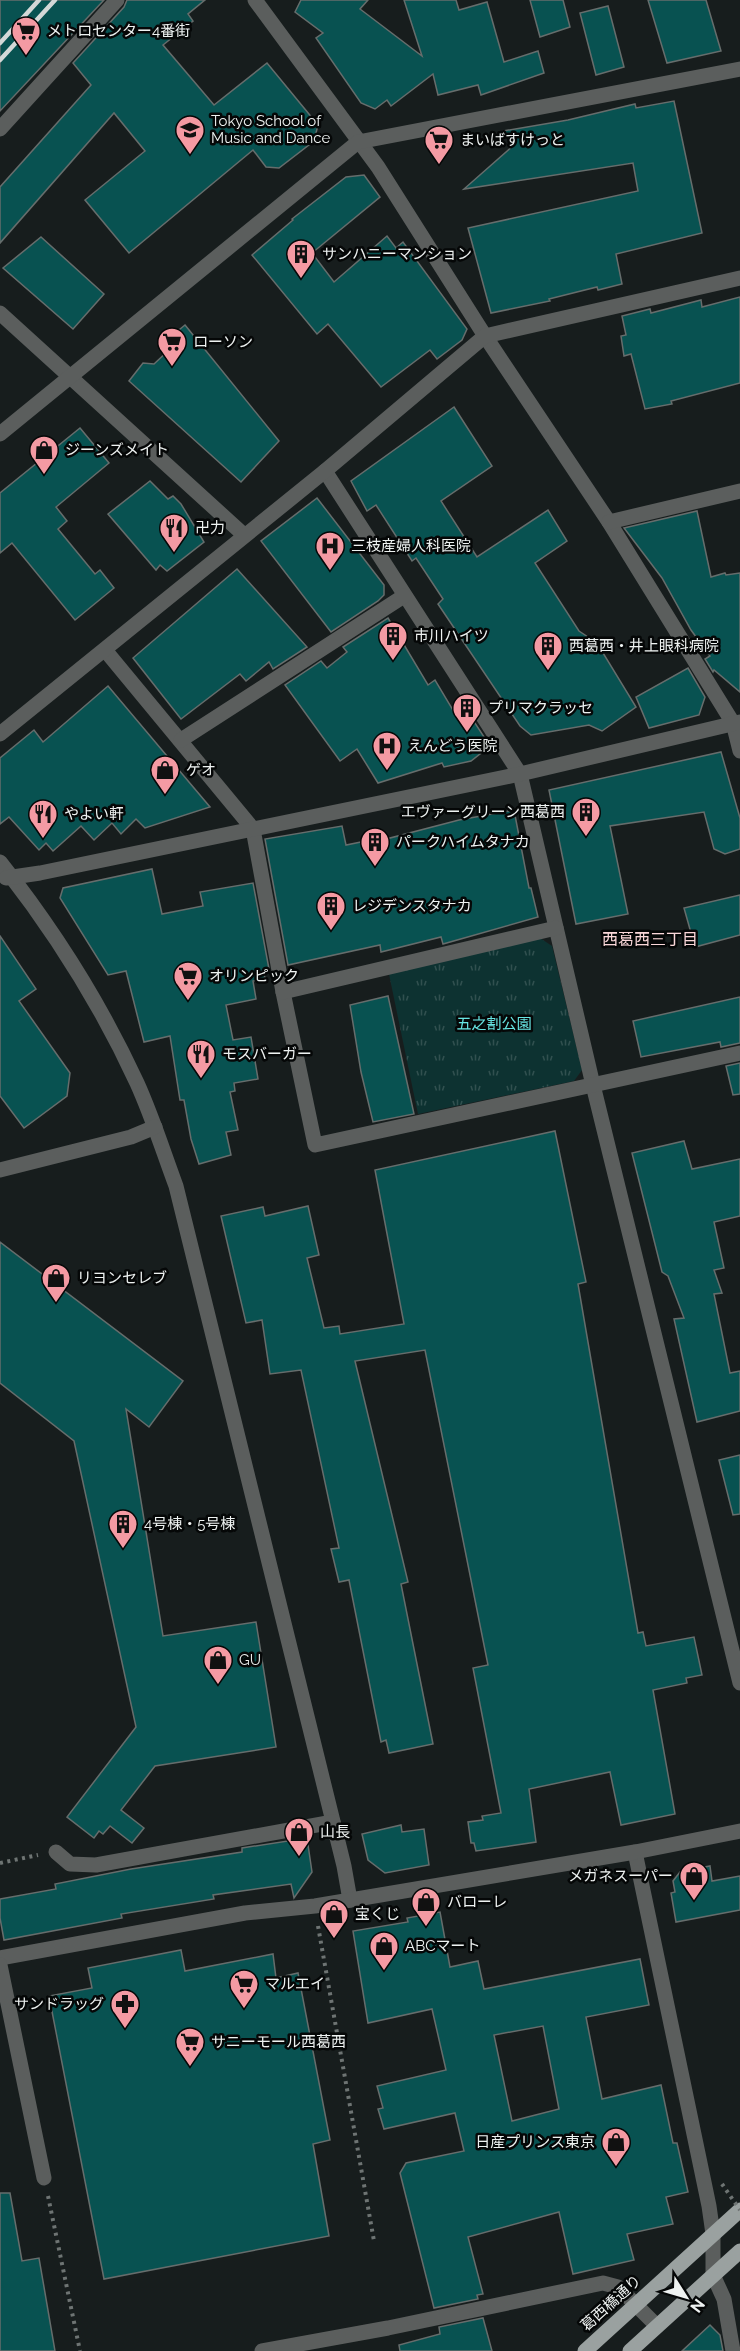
<svg xmlns="http://www.w3.org/2000/svg" width="740" height="2351" font-family="Raleway,'Noto Sans JP',sans-serif">
<style>
.park{fill:url(#park-tufts)}
.building{fill:#085251;stroke:#666d6c;stroke-width:1.5;fill-rule:evenodd}
.lines{fill:none;stroke-linecap:round;stroke-linejoin:round}
.path{stroke:#6e7473;stroke-width:4;stroke-dasharray:3 4.5;stroke-linecap:butt}
.minor{stroke:#5b5e5d;stroke-width:15}
.major{stroke:#9aa1a0;stroke-width:15}
.rail{stroke:#d4d8d7;stroke-width:4.5}
.path-bridge{stroke:#6e7473;stroke-width:4;stroke-dasharray:3 4.5;stroke-linecap:butt}
.labels{text-anchor:middle;dominant-baseline:central;stroke-width:5;stroke-linejoin:round;paint-order:stroke}
.poi-label{font-size:15px;fill:#eef2f1;stroke:#050707;text-anchor:start}
.park-label{font-size:15px;fill:#67e5e3;stroke:#050707}
.street-label{font-size:15px;fill:#eef2f1;stroke:#050707}
.neighbourhood-label{font-size:16px;fill:#fad7d9;stroke:#050707}
</style>
<defs>
<pattern id="park-tufts" width="24" height="20" patternUnits="userSpaceOnUse" patternTransform="scale(1.5)"><rect width="24" height="20" fill="#0d3231"/><path d="M3 7l-1-3M5 7V3M7 7l1-3M15 17l-1-3M17 17v-4M19 17l1-3" fill="none" stroke="#31504f"/></pattern>
</defs>
<rect width="100%" height="100%" fill="#171d1d"/>
<!-- park -->
<polygon class="park" points="540,938 552,946 582,1070 574,1081 418,1114 389,974"/>
<!-- building -->
<g class="building">
<polygon points="0,0 104,0 0,111"/>
<polygon points="127,0 205,0 188,14 193,21 163,45 214,105 267,63 318,125 314,141 279,168 266,167 253,150 129,253 85,200 145,151 114,113 0,243 0,187 91,85 73,63 124,7"/>
<polygon points="301,0 368,0 360,9 422,56 404,0 456,0 459,10 487,2 504,62 538,51 544,73 481,95 478,85 438,95 433,74 391,106 387,100 375,109 361,103 316,38 323,33 295,12"/>
<polygon points="530,0 563,0 570,27 540,37"/>
<polygon points="648,0 706,0 721,51 667,63"/>
<polygon points="608,6 624,67 596,75 580,13"/>
<polygon points="674,101 702,233 616,254 622,284 598,290 597,287 549,299 550,301 491,313 468,228 638,191 633,163 464,189 514,145 503,131 568,120 635,104 636,108"/>
<polygon points="364,175 380,197 312,253 334,282 387,236 396,248 403,242 467,329 462,340 437,359 430,350 381,387 328,324 317,334 252,255 293,220 292,219 346,177"/>
<polygon points="41,237 104,294 73,329 3,268"/>
<polygon points="740,297 740,383 671,401 672,404 645,409 631,354 624,356 621,336 626,335 622,316 650,309 651,313 701,300 702,307"/>
<polygon points="185,325 279,441 241,482 129,381 143,363 154,364 170,349 168,339"/>
<polygon points="454,407 492,466 441,501 477,557 548,510 567,541 535,563 579,631 597,643 636,707 602,731 589,725 531,735 520,726 438,604 443,599 416,558 412,561 376,505 367,511 351,481"/>
<polygon points="80,428 109,463 56,507 67,521 58,529 95,574 100,570 114,588 75,620 12,543 0,553 0,493"/>
<polygon points="150,481 168,499 173,496 181,504 204,542 167,571 160,565 156,570 108,514"/>
<polygon points="317,498 384,585 384,595 378,601 331,632 261,541"/>
<polygon points="697,511 711,577 725,573 726,575 740,573 740,692 714,670 713,672 705,659 710,656 691,630 662,578 624,528"/>
<polygon points="237,569 307,647 273,669 269,662 246,681 240,674 181,719 133,658"/>
<polygon points="388,618 428,685 435,680 463,727 473,720 490,746 471,761 444,767 442,763 378,783 357,749 340,761 285,685 321,661 327,668 347,652 343,647"/>
<polygon points="688,668 705,697 699,715 649,728 636,697"/>
<polygon points="108,686 210,807 145,828 136,819 121,834 112,823 94,840 81,826 53,851 46,843 39,850 9,817 0,824 0,758 34,730 43,742"/>
<polygon points="721,752 740,818 740,849 725,854 714,849 704,812 610,826 628,914 576,924 549,790"/>
<polygon points="514,810 529,888 531,888 538,917 443,944 441,937 381,952 380,945 288,965 265,839 342,826 346,845 385,837 386,839 459,820"/>
<polygon points="152,869 162,914 203,906 200,892 253,883 269,969 263,970 265,978 253,981 256,999 226,1005 233,1040 251,1037 258,1079 234,1083 235,1091 230,1092 238,1130 226,1132 231,1155 199,1164 191,1139 184,1100 180,1100 170,1036 144,1042 126,971 108,975 60,898 63,888"/>
<polygon points="740,895 740,935 695,947 684,908"/>
<polygon points="0,936 36,989 19,1001 70,1073 67,1096 24,1128 0,1096"/>
<polygon points="388,996 414,1114 373,1122 361,1072 350,1005"/>
<polygon points="740,997 740,1043 721,1047 720,1042 641,1057 633,1021"/>
<polygon points="740,1063 740,1094 733,1095 726,1066"/>
<polygon points="555,1131 586,1282 578,1284 638,1633 643,1632 646,1646 694,1637 702,1675 686,1678 687,1683 653,1690 675,1814 621,1825 610,1772 529,1789 536,1842 476,1851 474,1843 471,1843 468,1822 483,1820 482,1816 501,1813 473,1668 488,1665 425,1350 355,1361 408,1582 401,1584 433,1744 389,1753 386,1740 381,1742 349,1580 339,1582 331,1549 339,1548 301,1370 270,1374 262,1320 246,1323 221,1216 263,1207 265,1216 308,1206 319,1255 307,1258 324,1328 339,1326 340,1334 404,1324 375,1170"/>
<polygon points="684,1141 692,1169 740,1159 740,1216 714,1222 724,1268 714,1270 722,1293 714,1294 730,1373 740,1371 740,1411 697,1422 674,1319 684,1318 668,1276 662,1272 632,1153"/>
<polygon points="0,1242 183,1381 149,1427 126,1409 163,1636 256,1622 276,1747 155,1766 121,1810 144,1828 132,1843 110,1826 103,1834 99,1831 94,1838 67,1817 136,1727 74,1441 0,1383"/>
<polygon points="740,1455 740,1514 733,1515 719,1460"/>
<polygon points="401,1825 402,1832 424,1829 429,1865 385,1873 368,1860 362,1834"/>
<polygon points="307,1838 312,1872 294,1898 291,1884 213,1895 214,1899 121,1914 122,1918 4,1940 0,1918 0,1899 56,1889 55,1884 131,1869 242,1852 242,1848"/>
<polygon points="710,1866 712,1881 740,1876 740,1910 676,1922 671,1893 675,1892 673,1881 680,1872"/>
<path d="M 440,1912 L 450,1967 L 478,1961 L 484,1989 L 640,1959 L 649,2005 L 586,2017 L 602,2099 L 661,2085 L 673,2143 L 677,2143 L 688,2192 L 666,2197 L 673,2224 L 627,2234 L 634,2260 L 573,2274 L 559,2212 L 468,2237 L 483,2294 L 477,2295 L 478,2299 L 434,2308 L 400,2173 L 406,2163 L 464,2151 L 455,2113 L 384,2129 L 378,2109 L 383,2108 L 377,2086 L 446,2070 L 432,2009 L 368,2023 L 353,1931 L 408,1922 L 407,1918 ZM 543,2026 L 559,2109 L 512,2121 L 494,2035 Z"/>
<polygon points="181,1950 185,1971 273,1954 276,1978 298,1973 330,2140 313,2144 329,2236 104,2279 49,1996 92,1988 88,1968"/>
<polygon points="0,2193 10,2193 22,2261 39,2258 55,2351 0,2351"/>
<polygon points="483,2318 492,2351 400,2351 399,2345 440,2334 439,2327"/>
<polygon points="710,2325 720,2335 723,2351 682,2351"/>
</g>
<g class="lines">
<!-- path -->
<g class="path">
<polyline points="0,1863 38,1855"/>
<polyline points="318,1926 374,2241"/>
<polyline points="48,2196 80,2351"/>
</g>
<!-- minor -->
<g class="minor">
<polyline points="255,0 378,167 485,336 609,522 733,723 740,751"/>
<polyline points="0,129 117,0"/>
<polyline points="0,313 244,535"/>
<polyline points="0,434 358,142 740,69"/>
<polyline points="325,471 520,774 593,1085 740,1683"/>
<polyline points="609,522 740,491"/>
<polyline points="105,650 253,829 283,992 315,1145 740,1053"/>
<polyline points="0,734 325,471 485,336 740,278"/>
<polyline points="181,740 404,596"/>
<path d="M 0,862 C 53,929 101,1005 137,1083 C 152,1116 163,1151 176,1186 L 344,1866 L 350,1900"/>
<polyline points="6,878 40,873 520,774 740,722"/>
<polyline points="283,992 556,928"/>
<polyline points="0,1170 131,1137 155,1127"/>
<polyline points="56,1852 70,1864 96,1865 333,1822"/>
<polyline points="635,1852 709,2206 713,2234 713,2275 724,2299 733,2351"/>
<polyline points="0,1958 245,1913 315,1906 635,1852 740,1831"/>
<polyline points="0,1965 44,2178"/>
<polyline points="262,2351 388,2328 603,2283 618,2287 657,2326"/>
</g>
<!-- major -->
<g class="major">
<polyline points="585,2351 740,2210"/>
<polyline points="630,2351 740,2251"/>
</g>
<!-- rail -->
<g class="rail">
<polyline points="0,43 39,0"/>
<polyline points="0,60 55,0"/>
</g>
<!-- path-bridge -->
<polyline class="path-bridge" points="722,2184 740,2210"/>
</g>
<!-- icons -->
<defs>
<g id="supermarket-pin" transform="scale(1.5)"><path d="M0 17L-7.5 6A9.5 9.5 0 1 1 7.5 6Z" fill="#f49aa3" stroke="#050707"/><path d="M-6-5.5h2.5l.6 2H6L4.5 2H-2.5L-4.4-4H-6ZM-1.5 3.2a1.3 1.3 0 1 0 .1 0ZM3 3.2a1.3 1.3 0 1 0 .1 0Z" fill="#111"/></g>
<g id="school-pin" transform="scale(1.5)"><path d="M0 17L-7.5 6A9.5 9.5 0 1 1 7.5 6Z" fill="#f49aa3" stroke="#050707"/><path d="M0-5L7-2L0 1L-7-2ZM-4 1L0 2.5L4 1V4Q0 6-4 4Z" fill="#111"/></g>
<g id="building-pin" transform="scale(1.5)"><path d="M0 17L-7.5 6A9.5 9.5 0 1 1 7.5 6Z" fill="#f49aa3" stroke="#050707"/><path d="M-4-6H4V6H1V3H-1V6H-4ZM-2.5-4.3h1.7v1.8h-1.7ZM.8-4.3h1.7v1.8H.8ZM-2.5-1h1.7V.8h-1.7ZM.8-1h1.7V.8H.8Z" fill="#111"/></g>
<g id="shop-pin" transform="scale(1.5)"><path d="M0 17L-7.5 6A9.5 9.5 0 1 1 7.5 6Z" fill="#f49aa3" stroke="#050707"/><path d="M-5-2.5h2.3a2.7 3.5 0 0 1 5.4 0H5L5.5 6h-11ZM-1.5-2.5h3a1.5 2.3 0 0 0-3 0Z" fill="#111"/></g>
<g id="restaurant-pin" transform="scale(1.5)"><path d="M0 17L-7.5 6A9.5 9.5 0 1 1 7.5 6Z" fill="#f49aa3" stroke="#050707"/><path d="M-5-6h1v4h1v-4h1v4h1v-4h1v5L-1.5 .5V6h-2V.5L-5-1ZM5-6V6H3V1.5H1.5Q1.5-4 5-6Z" fill="#111"/></g>
<g id="hospital-pin" transform="scale(1.5)"><path d="M0 17L-7.5 6A9.5 9.5 0 1 1 7.5 6Z" fill="#f49aa3" stroke="#050707"/><path d="M-5-5h3v3.5h4V-5h3V5h-3V1.5h-4V5h-3Z" fill="#111"/></g>
<g id="pharmacy-pin" transform="scale(1.5)"><path d="M0 17L-7.5 6A9.5 9.5 0 1 1 7.5 6Z" fill="#f49aa3" stroke="#050707"/><path d="M-2-6h4v4h4v4h-4v4h-4v-4h-4v-4h4Z" fill="#111"/></g>
</defs>
<g fill-rule="evenodd">
<use href="#supermarket-pin" x="26" y="31"/>
<use href="#school-pin" x="190" y="130"/>
<use href="#supermarket-pin" x="439" y="140"/>
<use href="#building-pin" x="301" y="254"/>
<use href="#supermarket-pin" x="172" y="342"/>
<use href="#shop-pin" x="44" y="450"/>
<use href="#restaurant-pin" x="174" y="528"/>
<use href="#hospital-pin" x="330" y="546"/>
<use href="#building-pin" x="393" y="636"/>
<use href="#building-pin" x="548" y="646"/>
<use href="#building-pin" x="467" y="708"/>
<use href="#hospital-pin" x="387" y="746"/>
<use href="#shop-pin" x="165" y="770"/>
<use href="#building-pin" x="586" y="812"/>
<use href="#restaurant-pin" x="43" y="814"/>
<use href="#building-pin" x="375" y="842"/>
<use href="#building-pin" x="331" y="906"/>
<use href="#supermarket-pin" x="188" y="976"/>
<use href="#restaurant-pin" x="201" y="1054"/>
<use href="#shop-pin" x="56" y="1278"/>
<use href="#building-pin" x="123" y="1524"/>
<use href="#shop-pin" x="218" y="1660"/>
<use href="#shop-pin" x="299" y="1832"/>
<use href="#shop-pin" x="694" y="1876"/>
<use href="#shop-pin" x="426" y="1902"/>
<use href="#shop-pin" x="334" y="1914"/>
<use href="#shop-pin" x="384" y="1946"/>
<use href="#supermarket-pin" x="244" y="1984"/>
<use href="#pharmacy-pin" x="125" y="2004"/>
<use href="#supermarket-pin" x="190" y="2042"/>
<use href="#shop-pin" x="616" y="2142"/>
</g>
<g class="labels">
<!-- poi labels -->
<g class="poi-label">
<text x="47" y="31">メトロセンター4番街</text>
<text x="211" y="121">Tokyo School of<tspan x="211" dy="17">Music and Dance</tspan></text>
<text x="460" y="140">まいばすけっと</text>
<text x="322" y="254">サンハニーマンション</text>
<text x="193" y="342">ローソン</text>
<text x="65" y="450">ジーンズメイト</text>
<text x="195" y="528">卍力</text>
<text x="351" y="546">三枝産婦人科医院</text>
<text x="414" y="636">市川ハイツ</text>
<text x="569" y="646">西葛西・井上眼科病院</text>
<text x="488" y="708">プリマクラッセ</text>
<text x="408" y="746">えんどう医院</text>
<text x="186" y="770">ゲオ</text>
<text x="565" y="812" text-anchor="end">エヴァーグリーン西葛西</text>
<text x="64" y="814">やよい軒</text>
<text x="396" y="842">パークハイムタナカ</text>
<text x="352" y="906">レジデンスタナカ</text>
<text x="209" y="976">オリンピック</text>
<text x="222" y="1054">モスバーガー</text>
<text x="77" y="1278">リヨンセレブ</text>
<text x="144" y="1524">4号棟・5号棟</text>
<text x="239" y="1660">GU</text>
<text x="320" y="1832">山長</text>
<text x="673" y="1876" text-anchor="end">メガネスーパー</text>
<text x="447" y="1902">バローレ</text>
<text x="355" y="1914">宝くじ</text>
<text x="405" y="1946">ABCマート</text>
<text x="265" y="1984">マルエイ</text>
<text x="104" y="2004" text-anchor="end">サンドラッグ</text>
<text x="211" y="2042">サニーモール西葛西</text>
<text x="595" y="2142" text-anchor="end">日産プリンス東京</text>
</g>
<!-- park labels -->
<g class="park-label">
<text x="494" y="1024">五之割公園</text>
</g>
<!-- street labels -->
<g class="street-label">
<text transform="translate(611 2303) rotate(-42)">葛西橋通り</text>
</g>
<!-- neighbourhood labels -->
<g class="neighbourhood-label">
<text x="650" y="939">西葛西三丁目</text>
</g>
</g>
<!-- north arrow -->
<g transform="translate(686 2297) rotate(127)" stroke="#050707" stroke-width="4.5" paint-order="stroke">
<path d="M0-4.5L10 22L0 15L-10 22Z" fill="#eef2f1"/>
<text y="-9" font-size="16" font-weight="bold" text-anchor="middle" fill="#eef2f1">N</text>
</g>
</svg>
